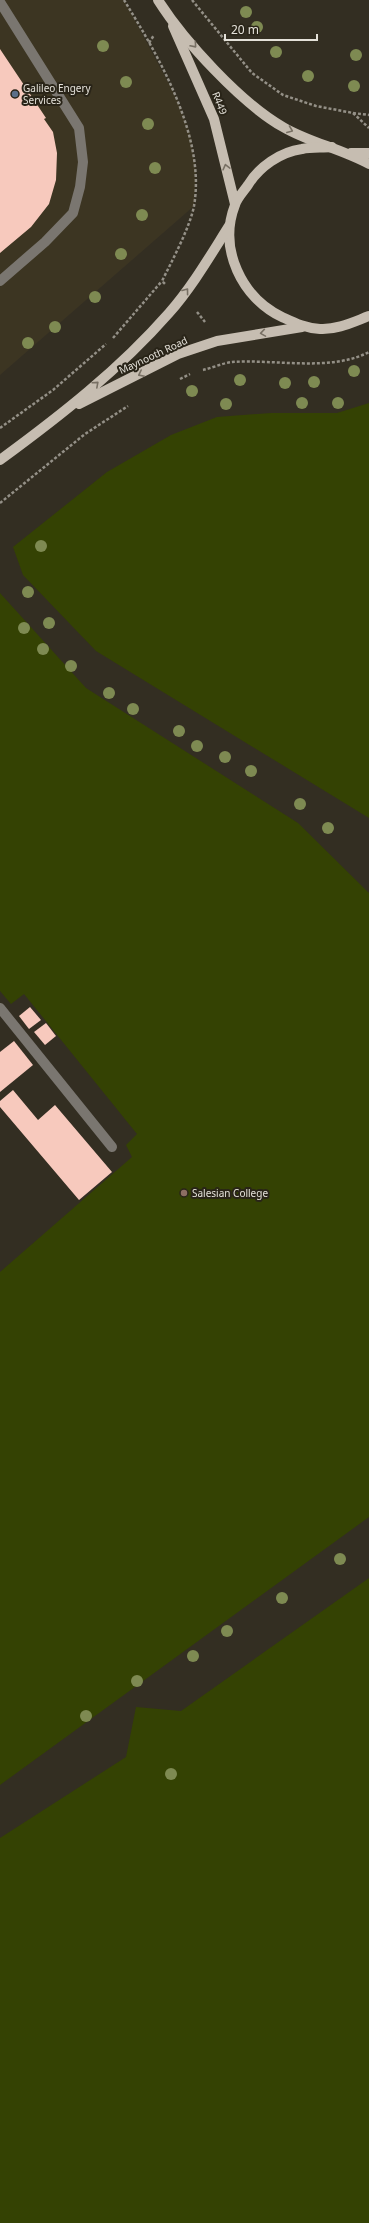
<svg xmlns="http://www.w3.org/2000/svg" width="369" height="2223" font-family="'Noto Sans',sans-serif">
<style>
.built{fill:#3c3522}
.green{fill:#344203}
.building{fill:#f7c9bd}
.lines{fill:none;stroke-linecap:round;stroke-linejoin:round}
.path{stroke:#949087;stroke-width:2.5;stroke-dasharray:3 2;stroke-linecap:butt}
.minor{stroke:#7a7670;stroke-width:10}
.major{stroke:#c6bdb1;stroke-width:10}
.tree{fill:#7e8a52}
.oneway{stroke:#787064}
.service-dot{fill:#5c6f8a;stroke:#292418;stroke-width:1.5}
.education-dot{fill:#8d6e63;stroke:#292418;stroke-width:1.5}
.labels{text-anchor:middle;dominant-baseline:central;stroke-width:4;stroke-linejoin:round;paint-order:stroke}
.poi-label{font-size:10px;fill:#e4e1d9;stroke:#292418;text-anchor:start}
.street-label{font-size:10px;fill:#e4e1d9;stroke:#292418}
</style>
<rect width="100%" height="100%" fill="#332e22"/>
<!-- built -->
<polygon class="built" points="0,0 124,0 177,99 190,133 196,171 194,206 0,375"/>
<!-- green -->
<g class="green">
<polygon points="369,403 369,818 96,651 23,575 13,547 107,472 171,435 217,417 271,413 337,413"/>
<polygon points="0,593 86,688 298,823 369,893 369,1517 0,1785 0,1272 132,1157 126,1145 137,1134 24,994 11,1004 0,991"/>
<polygon points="369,1578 369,2223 0,2223 0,1838 126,1757 136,1707 181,1711"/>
</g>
<!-- building -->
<g class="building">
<polygon points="0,49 46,118 44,119 53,132 57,153 56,180 49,204 31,227 0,253"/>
<polygon points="30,1007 41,1020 29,1029 19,1016"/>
<polygon points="46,1023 56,1036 45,1045 34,1032"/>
<polygon points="14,1041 33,1065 0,1092 0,1052"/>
<polygon points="13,1090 38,1120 55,1105 112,1172 79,1200 0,1107 0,1101"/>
</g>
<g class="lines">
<!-- path -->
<g class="path">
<path d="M 124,0 C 159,57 206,137 194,206 C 190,227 172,261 162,281 L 166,285"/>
<polyline points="192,0 252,73 283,95 316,106 353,113 369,128"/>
<polyline points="149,43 154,35"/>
<polyline points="353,113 369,115"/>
<polyline points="197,312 205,322"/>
<polyline points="113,338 162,281"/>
<path d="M 203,370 C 212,368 223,363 232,362 C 275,359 331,372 369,352"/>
<polyline points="180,379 190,374"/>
<polyline points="0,428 53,390 106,344"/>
<polyline points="0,503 85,434 128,406"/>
</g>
<!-- minor -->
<g class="minor">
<polyline points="0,2 79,128 83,162 80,187 73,213 45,242 0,281"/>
<polyline points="0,1008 112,1147"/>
</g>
<!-- major -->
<g class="major">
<path d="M 158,0 C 184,41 241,103 283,127 C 308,142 342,149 369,164"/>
<polyline points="173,26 214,119 235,204"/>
<path d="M 332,147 C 322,148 311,147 302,149 C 280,152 259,167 248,185 C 244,191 237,198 235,205 C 218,249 242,298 282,317 C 295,323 305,328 320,329 C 337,330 353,322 369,316"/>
<polyline points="351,153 369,153"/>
<polyline points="79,404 178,354 217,341 302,327"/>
<path d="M 0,460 C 60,416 119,370 169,313 C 192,287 210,256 229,226"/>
</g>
</g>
<!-- trees -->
<g class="tree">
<circle cx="246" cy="12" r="6"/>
<circle cx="257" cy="27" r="6"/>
<circle cx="103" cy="46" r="6"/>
<circle cx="276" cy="52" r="6"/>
<circle cx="356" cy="55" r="6"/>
<circle cx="308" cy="76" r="6"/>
<circle cx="126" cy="82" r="6"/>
<circle cx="354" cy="86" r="6"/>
<circle cx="148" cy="124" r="6"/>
<circle cx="155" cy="168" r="6"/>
<circle cx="142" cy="215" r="6"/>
<circle cx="121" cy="254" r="6"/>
<circle cx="95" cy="297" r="6"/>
<circle cx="55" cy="327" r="6"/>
<circle cx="28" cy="343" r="6"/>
<circle cx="354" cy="371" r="6"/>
<circle cx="240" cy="380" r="6"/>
<circle cx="314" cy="382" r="6"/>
<circle cx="285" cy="383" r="6"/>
<circle cx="192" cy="391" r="6"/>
<circle cx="302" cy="403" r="6"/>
<circle cx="338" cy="403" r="6"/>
<circle cx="226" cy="404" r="6"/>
<circle cx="41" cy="546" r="6"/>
<circle cx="28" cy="592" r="6"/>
<circle cx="49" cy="623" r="6"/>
<circle cx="24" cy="628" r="6"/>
<circle cx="43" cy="649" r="6"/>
<circle cx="71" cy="666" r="6"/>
<circle cx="109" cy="693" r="6"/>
<circle cx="133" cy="709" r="6"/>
<circle cx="179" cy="731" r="6"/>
<circle cx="197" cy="746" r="6"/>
<circle cx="225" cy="757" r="6"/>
<circle cx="251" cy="771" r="6"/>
<circle cx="300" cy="804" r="6"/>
<circle cx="328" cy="828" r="6"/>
<circle cx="340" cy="1559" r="6"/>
<circle cx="282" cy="1598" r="6"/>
<circle cx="227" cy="1631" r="6"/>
<circle cx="193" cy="1656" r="6"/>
<circle cx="137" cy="1681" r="6"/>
<circle cx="86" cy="1716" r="6"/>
<circle cx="171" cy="1774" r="6"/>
</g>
<!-- one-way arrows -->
<defs><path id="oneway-chevron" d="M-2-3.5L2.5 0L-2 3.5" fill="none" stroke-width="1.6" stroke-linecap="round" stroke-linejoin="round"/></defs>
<g class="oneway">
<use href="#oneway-chevron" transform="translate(194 45) rotate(49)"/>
<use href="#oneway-chevron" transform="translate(290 130) rotate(22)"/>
<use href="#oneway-chevron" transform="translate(226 167) rotate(-104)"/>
<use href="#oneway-chevron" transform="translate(186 291) rotate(-53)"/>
<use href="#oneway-chevron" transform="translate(263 333) rotate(171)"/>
<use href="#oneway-chevron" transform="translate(141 374) rotate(153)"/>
<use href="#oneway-chevron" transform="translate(96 384) rotate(-42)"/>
</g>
<!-- markers -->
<circle class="service-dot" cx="15" cy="94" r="4"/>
<circle class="education-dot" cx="184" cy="1193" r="4"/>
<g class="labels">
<!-- poi labels -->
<g class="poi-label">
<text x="23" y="88">Galileo Engery<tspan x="23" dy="12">Services</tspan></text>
<text x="192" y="1193">Salesian College</text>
</g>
<!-- street labels -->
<g class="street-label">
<text transform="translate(220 103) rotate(69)">R449</text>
<text transform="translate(153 355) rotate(-25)">Maynooth Road</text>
</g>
</g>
<!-- scale -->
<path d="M225 34v6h92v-6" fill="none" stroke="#e4e1d9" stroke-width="2"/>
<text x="231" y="34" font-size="12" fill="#e4e1d9" stroke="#292418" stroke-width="3" paint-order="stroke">20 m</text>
</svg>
